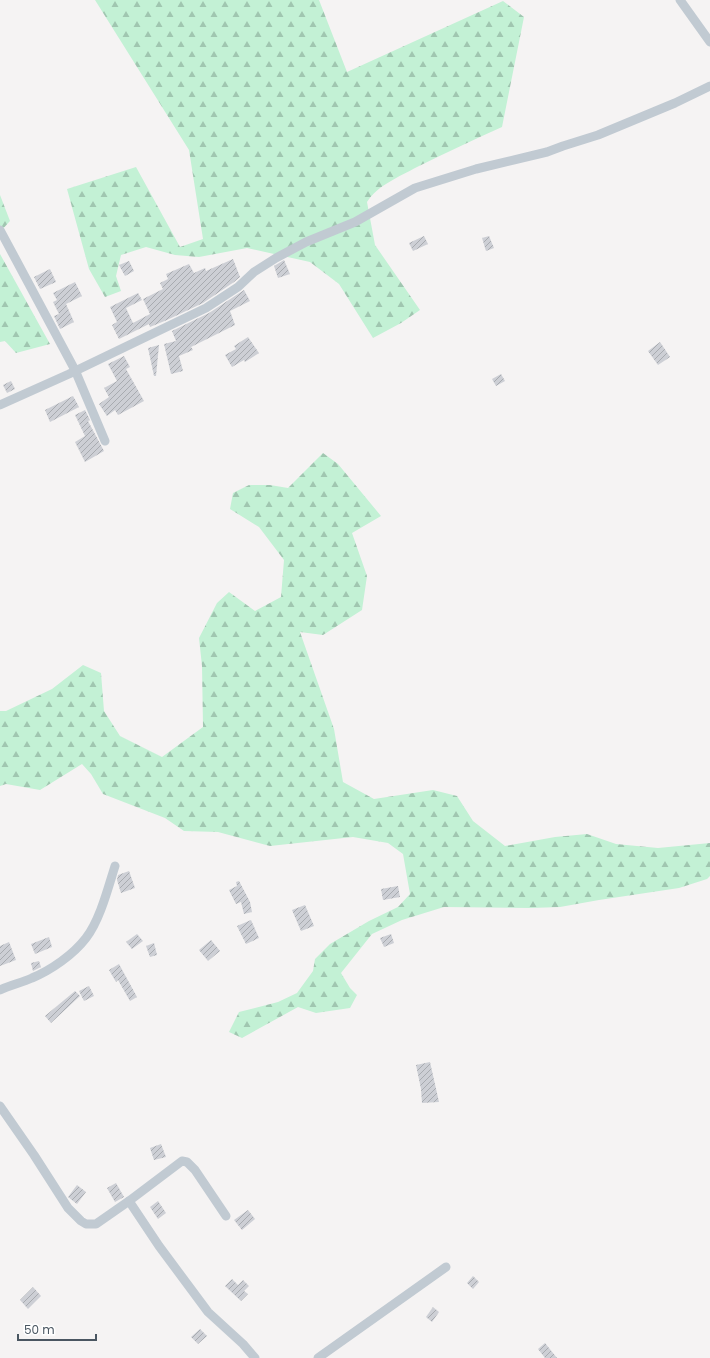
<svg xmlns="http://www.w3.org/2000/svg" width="710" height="1358" font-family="Poppins,sans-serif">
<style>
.forest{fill:url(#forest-firs)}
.building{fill:url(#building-hatch)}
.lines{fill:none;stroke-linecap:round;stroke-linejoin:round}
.minor{stroke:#c1cad2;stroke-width:9}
</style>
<defs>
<pattern id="forest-firs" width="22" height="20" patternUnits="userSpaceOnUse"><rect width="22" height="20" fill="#c3f1d5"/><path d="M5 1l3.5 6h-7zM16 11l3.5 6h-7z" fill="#a0c6b0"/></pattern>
<pattern id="building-hatch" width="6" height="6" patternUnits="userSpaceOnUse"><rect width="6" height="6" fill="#cdcfd5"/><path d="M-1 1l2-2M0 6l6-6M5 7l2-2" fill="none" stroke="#a8abb0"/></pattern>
</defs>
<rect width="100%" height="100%" fill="#f5f3f3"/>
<!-- forest -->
<g class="forest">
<path d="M 95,0 L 319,0 L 347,72 L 503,1 L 524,17 L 502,127 C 473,140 445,153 417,167 C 399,177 378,185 367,202 L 375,245 L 420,310 L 401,323 L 373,338 L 339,284 L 310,262 L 247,248 L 199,257 L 175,255 L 146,247 L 121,255 L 116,276 L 121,291 L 105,297 L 89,269 L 67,189 L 136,167 L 180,247 L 203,239 L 189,150 Z"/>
<polygon points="0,195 10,221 0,232"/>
<polygon points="0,254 50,344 16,353 5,341 0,342"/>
<polygon points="323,453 338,464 381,516 352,533 367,576 362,610 323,635 300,632 334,729 343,782 374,799 433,790 457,796 473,821 505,846 555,837 587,834 616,844 658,848 710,843 710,876 707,879 679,888 599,900 560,907 531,908 444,907 402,920 372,934 341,973 350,988 357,995 350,1008 316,1013 298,1007 242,1038 229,1032 239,1012 278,1002 297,993 313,971 315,959 330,944 369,921 398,907 410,894 403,854 388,843 353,837 270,846 218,832 184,831 165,818 103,794 91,774 82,764 40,790 6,784 0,786 0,711 6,711 52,689 83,665 101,673 104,711 120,736 162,757 203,727 202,666 199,638 217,603 229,592 255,611 281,597 284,560 259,527 230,509 233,493 249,485 270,485 288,488"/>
</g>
<!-- building -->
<g class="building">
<polygon points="424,236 428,244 413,251 409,243"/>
<polygon points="489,236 494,248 486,251 482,238"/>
<polygon points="233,259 240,277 234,282 203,303 167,320 150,327 149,324 119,339 112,325 117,322 110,307 138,293 142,300 126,308 133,323 150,314 143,299 163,289 160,283 168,279 166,274 189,264 194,273 205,268 206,271"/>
<polygon points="284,260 290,274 278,278 274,266"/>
<polygon points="129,261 134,271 125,276 119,265"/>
<polygon points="50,269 56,282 40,289 34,277"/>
<polygon points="75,282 82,296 66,304 74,322 60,329 54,316 59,314 53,302 57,300 53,293"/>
<polygon points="244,290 250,301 230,311 235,325 191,347 193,350 179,356 183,371 171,374 164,344 176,341 172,331 209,313"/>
<polygon points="248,337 259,353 245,362 244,360 232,367 225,355 236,349 234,346"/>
<polygon points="660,342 670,357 658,365 648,351"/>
<polygon points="159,345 156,376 154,376 148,348"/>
<polygon points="124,356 130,367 126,369 144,401 118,415 115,410 107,416 99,404 109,397 104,388 117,381 108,364"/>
<polygon points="501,374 505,381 496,386 492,379"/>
<polygon points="11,381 15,389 7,393 3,385"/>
<polygon points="73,396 79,407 50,422 45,410"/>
<polygon points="85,410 90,420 88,421 104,451 85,462 75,442 85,436 75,415"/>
<polygon points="129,871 135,888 121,893 117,880 118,875"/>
<polygon points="239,881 250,902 252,912 244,914 241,902 236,904 229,890 237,886 236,882"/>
<polygon points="398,886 400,897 383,900 381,889"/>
<polygon points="305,905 314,926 301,931 292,910"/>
<polygon points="251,920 259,938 246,944 237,926"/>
<polygon points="137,934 143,941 132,949 126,942"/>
<polygon points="391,934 394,943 384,947 380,938"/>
<polygon points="49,937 52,947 35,954 31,944"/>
<polygon points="211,940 220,951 208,961 199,950"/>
<polygon points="9,942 16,960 0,966 0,946"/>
<polygon points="154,943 157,955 150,957 146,946"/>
<polygon points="39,961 41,967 33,971 31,963"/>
<polygon points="119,964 137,997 130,1001 118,980 116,982 109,970"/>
<polygon points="89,986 94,996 84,1001 79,991"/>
<polygon points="75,991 80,996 51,1023 45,1016"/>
<polygon points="430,1062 439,1102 422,1103 421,1089 416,1065"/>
<polygon points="161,1144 166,1157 154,1160 150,1148"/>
<polygon points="116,1183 124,1197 115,1202 107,1188"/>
<polygon points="77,1185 86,1192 77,1204 68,1197"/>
<polygon points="158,1201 166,1213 158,1219 150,1207"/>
<polygon points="248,1210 255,1219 242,1230 234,1220"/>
<polygon points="473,1276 479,1282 473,1289 467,1283"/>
<polygon points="232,1279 238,1285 243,1280 249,1286 244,1291 248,1294 241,1301 225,1286"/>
<polygon points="33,1287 41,1296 28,1309 20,1300"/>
<polygon points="433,1307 439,1312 432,1322 426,1317"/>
<polygon points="200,1329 207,1336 198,1344 191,1337"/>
<polygon points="545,1343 557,1358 545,1358 538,1349"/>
</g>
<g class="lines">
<!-- minor -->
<g class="minor">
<polyline points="680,0 710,42"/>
<polyline points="0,230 75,370 105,441"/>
<polyline points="0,405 69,374 206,308 238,287 254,272 276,258 306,242 355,222 415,188 476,169 547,152 563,146 598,135 675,103 710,86"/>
<path d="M 0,990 C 10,985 21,983 32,978 C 51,970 73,955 86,938 C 100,920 108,888 115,866"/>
<polyline points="0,1106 34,1155 68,1208 81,1221 86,1224 96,1224 129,1201 182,1161 187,1162 195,1170 226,1216"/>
<polyline points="129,1201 159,1246 208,1312 243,1344 255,1358"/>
<polyline points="318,1358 446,1267"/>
</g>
</g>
<!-- scale -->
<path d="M18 1334v6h78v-6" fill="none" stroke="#4a5661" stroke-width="2"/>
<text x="24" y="1334" font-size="12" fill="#4a5661" stroke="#ffffff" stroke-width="3" paint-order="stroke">50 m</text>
</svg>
